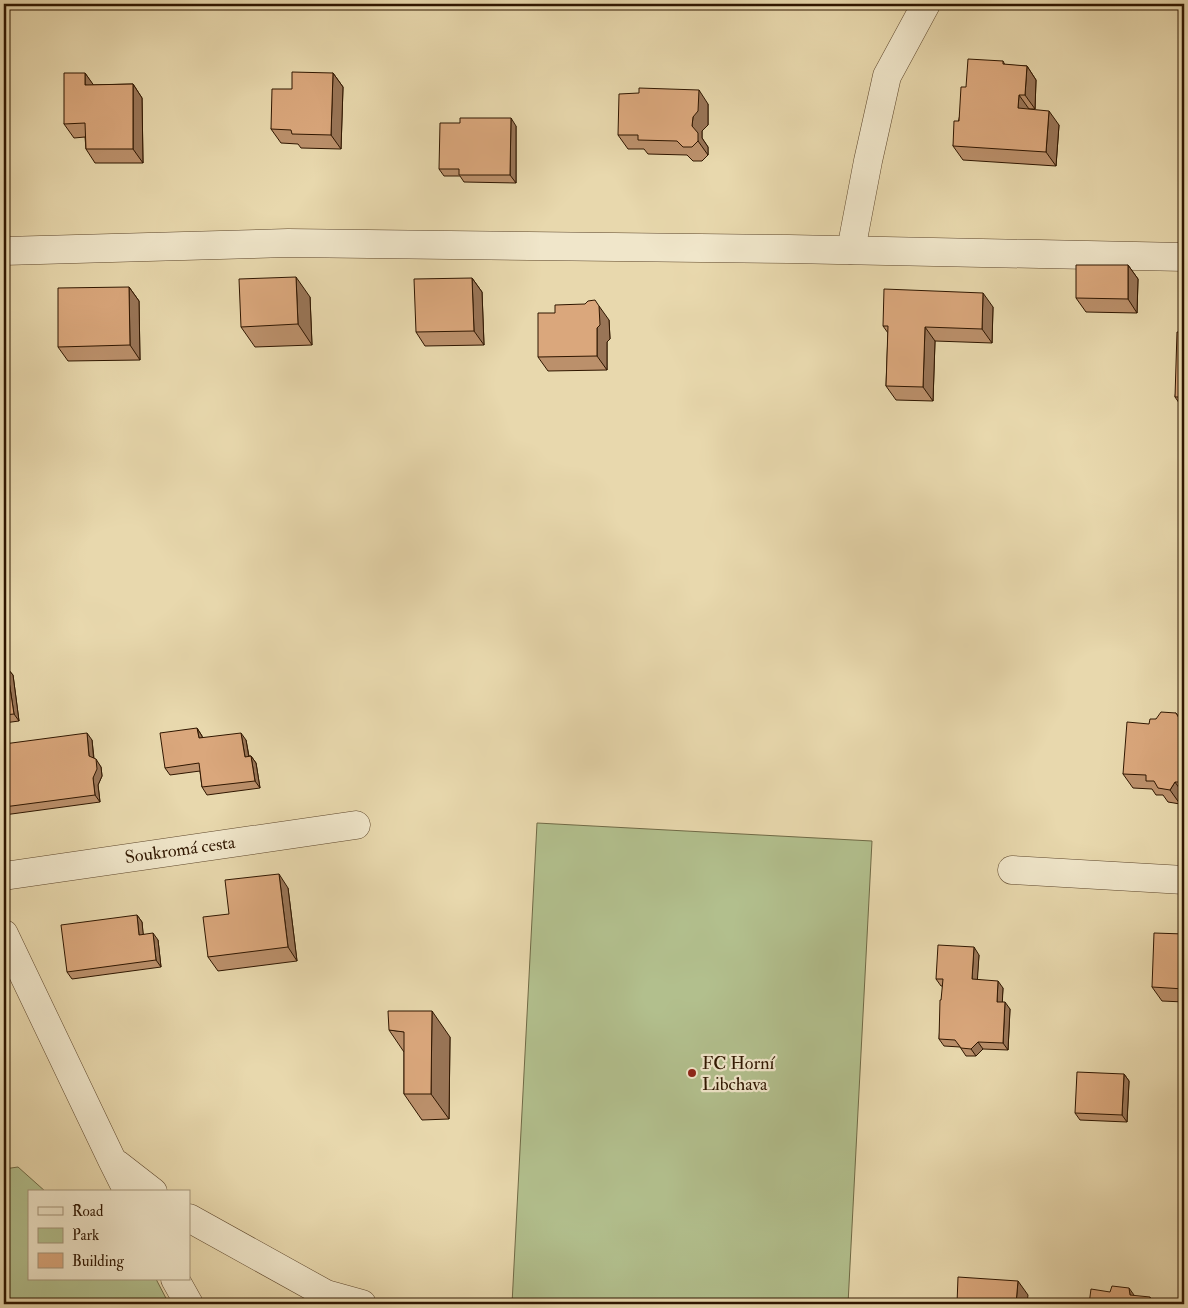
<svg xmlns="http://www.w3.org/2000/svg" width="1188" height="1308" font-family="'IM FELL Double Pica',serif">
<style>
.green{fill:#b2bf8d;stroke:#706a46}
.lines{fill:none;stroke-linecap:round;stroke-linejoin:round}
.minor-casing{stroke:#5d462b;stroke-width:29}
.minor{stroke:#f0e6ca;stroke-width:28}
.wall{fill:#bb906b;stroke:#2f1600}
.shaded-wall{fill:#997557;stroke:#2f1600}
.building{fill:#daa77c;stroke:#2f1600}
.poi-dot{fill:#8f2418;stroke:#f0e6ca;stroke-width:2}
.labels{text-anchor:middle;dominant-baseline:central;stroke-width:4.5;stroke-linejoin:round;paint-order:stroke}
.street-label{font-size:18px;fill:#2f1600;stroke:#f0e6ca}
.poi-label{font-size:18px;fill:#2f1600;stroke:#f0e6ca;text-anchor:start}
</style>
<rect width="100%" height="100%" fill="#e8d8ad"/>
<filter id="stains"><feTurbulence type="fractalNoise" baseFrequency=".004" numOctaves="4"/><feColorMatrix values="0 0 0 0 .2 0 0 0 0 .09 0 0 0 0 .02 0 0 0 .5 -.17"/></filter>
<radialGradient id="worn" r=".72"><stop offset=".6" stop-color="#630" stop-opacity="0"/><stop offset="1" stop-color="#630" stop-opacity=".3"/></radialGradient>
<!-- green -->
<g class="green">
<polygon points="537,823 872,841 848,1304 512,1304"/>
<polygon points="18,1167 46,1192 29,1192 29,1279 156,1279 169,1304 4,1304 4,1169"/>
</g>
<g class="lines">
<!-- minor casing -->
<g class="minor-casing">
<g id="minor">
<polyline points="851,250 868,161 887,76 926,4"/>
<polyline points="4,251 288,243 789,249 1184,257"/>
<polyline points="1012,870 1184,880"/>
<polyline points="4,876 356,825"/>
<polyline points="4,934 112,1160 128,1192"/>
<polyline points="117,1164 153,1192"/>
<polyline points="189,1218 326,1294 362,1304"/>
<polyline points="175,1279 189,1304"/>
</g>
</g>
<!-- minor -->
<use href="#minor" class="minor"/>
</g>
<!-- wall -->
<g class="wall">
<polygon points="121,4 153,4 153,6 123,6"/>
<polygon points="1003,61 1005,65 1027,66 1036,80 1035,109 1029,109 1059,125 1056,166 963,160 953,146 966,87"/>
<polygon points="85,73 93,85 133,84 142,98 143,163 95,163 86,149 85,137 74,138 64,124"/>
<polygon points="333,73 343,87 341,149 301,148 298,144 281,143 271,129 292,89"/>
<polygon points="708,104 708,125 702,131 702,138 708,147 708,155 702,161 693,161 687,155 648,154 644,149 628,149 618,135"/>
<polygon points="516,126 516,183 464,182 460,176 444,176 439,169"/>
<polygon points="1128,265 1138,279 1137,313 1086,312 1076,298"/>
<polygon points="472,278 482,292 484,345 425,346 416,332"/>
<polygon points="129,287 139,301 140,360 68,361 58,347"/>
<polygon points="310,297 312,345 255,347 241,327"/>
<polygon points="993,307 992,343 935,341 933,401 896,400 886,386 888,333 883,326"/>
<polygon points="609,320 610,339 607,342 607,370 548,371 538,357"/>
<polygon points="1184,332 1184,410 1175,397"/>
<polygon points="7,668 13,675 19,721 4,723 4,669"/>
<polygon points="1176,713 1181,720 1184,721 1184,798 1180,804 1168,802 1163,795 1156,795 1152,789 1133,788 1123,774 1149,724 1156,719"/>
<polygon points="197,728 202,736 202,738 246,740 249,756 251,756 256,763 260,788 207,795 202,787 200,771 170,775 165,768"/>
<polygon points="92,740 94,758 101,767 102,776 98,785 100,802 4,815 4,744"/>
<polygon points="288,888 297,961 218,971 208,957 229,914"/>
<polygon points="137,915 142,922 143,934 158,940 161,967 72,979 67,972"/>
<polygon points="1184,934 1184,1002 1162,1001 1152,987"/>
<polygon points="979,955 977,979 1003,988 1002,1002 1010,1009 1008,1050 983,1049 976,1056 966,1056 960,1047 944,1046 939,1039 943,986 941,986 936,979"/>
<polygon points="389,1030 450,1037 449,1119 422,1120 404,1094 404,1052"/>
<polygon points="1124,1074 1129,1081 1127,1122 1080,1120 1075,1113"/>
</g>
<!-- shaded-wall -->
<g class="shaded-wall">
<polygon points="1027,66 1036,80 1035,109 1025,95"/>
<polygon points="85,73 95,87 85,85"/>
<polygon points="333,73 343,87 341,149 331,135"/>
<polygon points="133,84 142,98 143,163 133,149"/>
<polygon points="699,90 708,104 708,125 702,131 702,138 708,147 708,155 698,141 692,126 693,117"/>
<polygon points="1019,95 1029,109 1028,122 1018,108"/>
<polygon points="1049,111 1059,125 1056,166 1046,152"/>
<polygon points="511,118 516,126 516,183 510,175"/>
<polygon points="1128,265 1138,279 1137,313 1128,299"/>
<polygon points="296,277 310,297 312,345 298,324"/>
<polygon points="472,278 482,292 484,345 474,331"/>
<polygon points="129,287 139,301 140,360 130,345"/>
<polygon points="983,293 993,307 992,343 982,329"/>
<polygon points="599,306 609,320 610,339 607,342 607,370 597,356 597,328"/>
<polygon points="925,327 935,341 933,401 923,387"/>
<polygon points="7,668 13,675 19,721 14,714"/>
<polygon points="197,728 202,736 204,746 199,738"/>
<polygon points="87,733 92,740 94,763 89,756"/>
<polygon points="241,733 246,740 250,764 245,757"/>
<polygon points="251,756 256,763 260,788 255,781"/>
<polygon points="96,759 101,767 102,776 98,785 100,802 95,795 93,778"/>
<polygon points="1175,782 1184,795 1184,798 1180,804 1170,790"/>
<polygon points="279,874 288,888 297,961 288,947"/>
<polygon points="137,915 142,922 144,942 139,935"/>
<polygon points="153,933 158,940 161,967 156,960"/>
<polygon points="974,947 979,955 977,986 972,979"/>
<polygon points="998,981 1003,988 1002,1009 997,1002"/>
<polygon points="1005,1002 1010,1009 1008,1050 1003,1043"/>
<polygon points="432,1011 450,1037 449,1119 431,1094"/>
<polygon points="978,1042 983,1049 976,1056 971,1049"/>
<polygon points="1124,1074 1129,1081 1127,1122 1122,1115"/>
<polygon points="1018,1281 1028,1295 1027,1304 1016,1304"/>
<polygon points="1129,1288 1139,1302 1130,1295"/>
<polygon points="1150,1297 1155,1304 1149,1304"/>
</g>
<!-- building -->
<g class="building">
<polygon points="968,59 1003,61 1003,64 1027,66 1025,95 1019,95 1018,108 1049,111 1046,152 953,146 954,121 959,121 961,87 966,87"/>
<polygon points="292,72 333,73 331,135 292,134 291,130 271,129 272,89 292,89"/>
<polygon points="64,73 85,73 85,85 133,84 133,149 86,149 85,123 64,124"/>
<polygon points="639,88 699,90 698,111 693,117 692,126 698,133 698,141 692,147 683,147 677,141 638,140 638,135 618,135 619,94 639,93"/>
<polygon points="460,118 511,118 510,175 459,175 459,169 439,169 440,123 460,123"/>
<polygon points="1076,265 1128,265 1128,299 1076,298"/>
<polygon points="296,277 298,324 241,327 239,279"/>
<polygon points="472,278 474,331 416,332 414,279"/>
<polygon points="129,287 130,345 58,347 58,288"/>
<polygon points="884,289 983,293 982,329 925,327 923,387 886,386 888,326 883,326"/>
<polygon points="595,300 599,306 600,325 597,328 597,356 538,357 538,313 555,313 555,305 585,304 588,301"/>
<polygon points="1177,332 1184,332 1184,397 1175,397"/>
<polygon points="7,668 14,714 4,715 4,669"/>
<polygon points="1161,712 1176,713 1180,720 1184,721 1184,762 1183,782 1175,782 1170,790 1158,788 1154,781 1146,781 1146,775 1123,774 1127,722 1149,724 1150,719 1156,719"/>
<polygon points="197,728 199,738 241,733 245,757 251,756 255,781 202,787 199,763 165,768 160,733"/>
<polygon points="87,733 89,756 96,759 97,769 93,778 95,795 4,807 4,744"/>
<polygon points="279,874 288,947 208,957 203,917 229,914 225,880"/>
<polygon points="137,915 139,935 153,933 156,960 67,972 61,925"/>
<polygon points="1154,933 1184,934 1184,989 1152,987"/>
<polygon points="938,945 974,947 972,979 998,981 997,1002 1005,1002 1003,1043 978,1042 971,1049 961,1048 955,1040 939,1039 940,1000 941,1000 943,979 936,979"/>
<polygon points="388,1011 432,1011 431,1094 404,1094 404,1032 389,1030"/>
<polygon points="1077,1072 1124,1074 1122,1115 1075,1113"/>
<polygon points="958,1277 1018,1281 1016,1304 957,1304"/>
<polygon points="1112,1286 1129,1288 1130,1295 1150,1297 1149,1304 1089,1304 1091,1289 1110,1292"/>
</g>
<!-- markers -->
<circle class="poi-dot" cx="692" cy="1073" r="5"/>
<g class="labels">
<!-- street labels -->
<g class="street-label">
<text transform="translate(180 850) rotate(-8)">Soukromá cesta</text>
</g>
<!-- poi labels -->
<g class="poi-label">
<text x="702" y="1063">FC Horní<tspan x="702" dy="21">Libchava</tspan></text>
</g>
</g>
<!-- margin -->
<rect width="1188" height="1308" fill="none" stroke="#e8d8ad" stroke-width="20"/>
<rect x="5" y="5" width="1178" height="1298" fill="none" stroke="#2f1600" stroke-width="2.5"/>
<rect x="10" y="10" width="1168" height="1288" fill="none" stroke="#2f1600"/>
<!-- legend -->
<rect x="28" y="1190" width="162" height="90" fill="#f0e6ca" stroke="#a39379"/>
<rect x="38" y="1207" width="25" height="8" fill="#f0e6ca" stroke="#a39379"/>
<text x="72" y="1216" font-size="15" fill="#2f1600">Road</text>
<rect x="38" y="1228" width="25" height="15" fill="#b2bf8d" stroke="#a39379"/>
<text x="72" y="1240" font-size="15" fill="#2f1600">Park</text>
<rect x="38" y="1253" width="25" height="15" fill="#daa77c" stroke="#a39379"/>
<text x="72" y="1266" font-size="15" fill="#2f1600">Building</text>
<rect width="100%" height="100%" filter="url(#stains)"/>
<rect width="100%" height="100%" fill="url(#worn)"/>
</svg>
